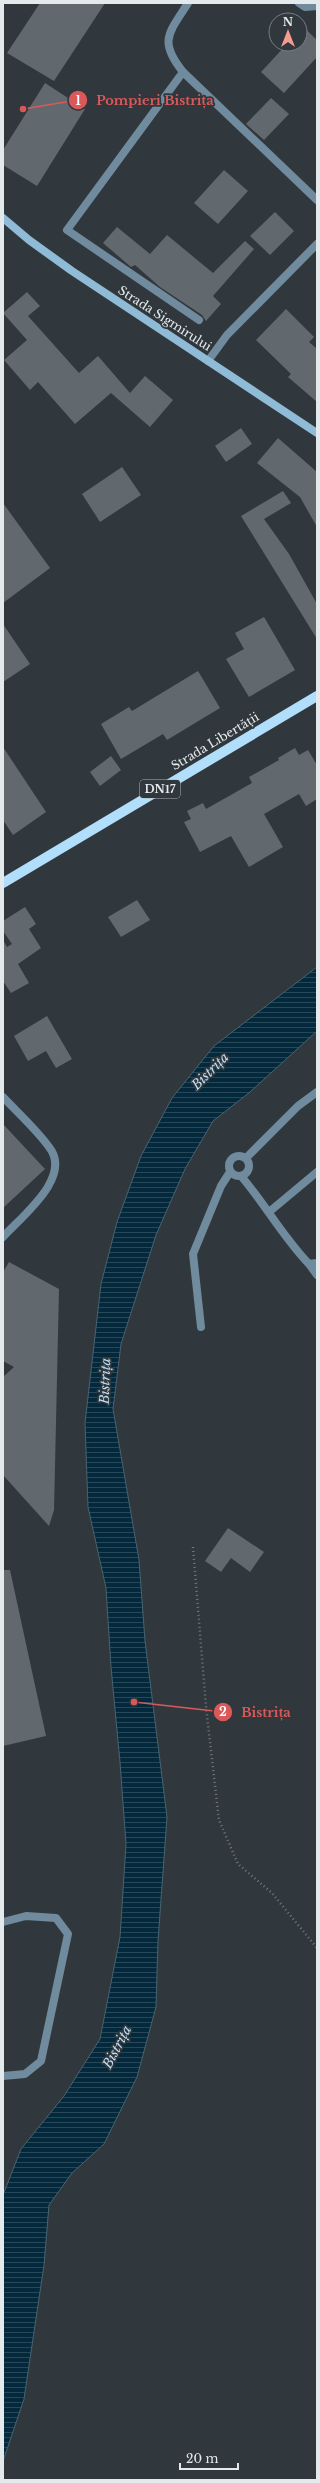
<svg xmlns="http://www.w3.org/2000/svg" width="320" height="2483" font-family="'Libre Baskerville',serif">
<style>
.water{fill:url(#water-rules);stroke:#476371}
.building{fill:#61696e}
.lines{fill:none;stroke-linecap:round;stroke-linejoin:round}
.path{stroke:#72787d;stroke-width:2.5;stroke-dasharray:1 3;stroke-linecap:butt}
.service{stroke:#708b9d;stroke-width:8}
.minor{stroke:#708b9d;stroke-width:8}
.secondary{stroke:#8fbbd7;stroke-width:8}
.primary{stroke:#b1defb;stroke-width:10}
.labels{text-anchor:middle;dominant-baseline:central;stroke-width:3.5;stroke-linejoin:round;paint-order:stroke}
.shield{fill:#31383d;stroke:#aeb4b8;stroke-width:1}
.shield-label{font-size:11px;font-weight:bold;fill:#e4e9ec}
.street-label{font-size:12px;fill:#e4e9ec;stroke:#31383d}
.water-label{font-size:13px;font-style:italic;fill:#bee0f7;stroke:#31383d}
.leader{fill:none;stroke:#da5859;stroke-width:1.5}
.callout-dot{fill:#da5859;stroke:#31383d;stroke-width:1.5}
.mark-label{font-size:12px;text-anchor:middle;font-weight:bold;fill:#fff}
.callout-label{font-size:13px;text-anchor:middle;font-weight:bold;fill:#da5859;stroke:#31383d;stroke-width:3.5;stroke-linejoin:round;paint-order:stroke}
</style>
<defs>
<pattern id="water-rules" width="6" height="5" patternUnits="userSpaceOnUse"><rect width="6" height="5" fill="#04293c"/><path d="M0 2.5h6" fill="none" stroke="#284858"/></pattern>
</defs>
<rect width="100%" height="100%" fill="#31383d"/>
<!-- water -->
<polygon class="water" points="317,967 317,1031 250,1092 213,1121 185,1169 156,1235 121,1344 113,1409 139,1560 145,1641 167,1817 158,1941 156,2007 137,2077 104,2144 72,2173 49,2205 44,2265 24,2399 3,2461 3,2195 21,2149 64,2096 100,2039 120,1937 126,1844 120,1762 111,1667 106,1588 88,1507 85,1423 101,1284 117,1222 141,1156 172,1098 214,1046"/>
<!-- building -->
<g class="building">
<polygon points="40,3 105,3 54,81 7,53"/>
<polygon points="300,24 317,40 317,57 284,93 261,72 287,44 300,44"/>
<polygon points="45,83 85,109 37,186 3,165 3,150"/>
<polygon points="271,98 289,114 264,140 246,124"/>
<polygon points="224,170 248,191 218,224 194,203"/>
<polygon points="275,212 294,231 270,255 250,236"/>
<polygon points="117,227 150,254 167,235 213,273 245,241 254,249 213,296 221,304 206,321 202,315 160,287 135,265 131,267 103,243"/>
<polygon points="27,292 40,306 28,316 79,373 98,356 130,393 145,376 173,400 150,427 111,393 75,424 38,382 30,390 4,360 27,340 3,313"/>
<polygon points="286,309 314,337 309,342 317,349 317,402 288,377 291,374 256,340"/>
<polygon points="241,428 252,444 226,462 215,446"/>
<polygon points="278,438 317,472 317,527 300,497 257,463"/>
<polygon points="122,467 141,495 100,522 82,494"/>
<polygon points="283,491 291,503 264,519 289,554 317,604 317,639 241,516"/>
<polygon points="3,503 50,568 3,603"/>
<polygon points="264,617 295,670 249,697 226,659 244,649 235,633"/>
<polygon points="3,624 30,664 3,682"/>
<polygon points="198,671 220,708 167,740 163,734 121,759 101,724 129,707 132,711"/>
<polygon points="3,747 46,812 13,835 3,820"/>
<polygon points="295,748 299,755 308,750 317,765 317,799 306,806 299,794 264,814 283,847 249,867 231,836 200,852 184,822 191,819 187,811 203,803 206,809 252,783 249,777 279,760 278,758"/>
<polygon points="111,756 121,770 100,786 90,772"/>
<polygon points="137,900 150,920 121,937 108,917"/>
<polygon points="25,907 36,924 29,929 41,948 18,964 29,983 11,993 3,981 3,940 7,947 12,944 3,931 3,921"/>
<polygon points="47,1016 72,1059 56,1068 46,1051 28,1061 14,1036"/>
<polygon points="3,1124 45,1169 3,1208"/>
<polygon points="9,1262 59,1289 54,1510 49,1526 3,1475 3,1377 14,1367 3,1361 3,1272"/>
<polygon points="228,1528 264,1552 250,1572 231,1558 221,1572 205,1561"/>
<polygon points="3,1570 10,1570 46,1736 3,1746"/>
</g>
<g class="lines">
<!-- path -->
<polyline class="path" points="193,1547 206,1707 219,1820 238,1864 272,1893 317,1948"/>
<!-- service -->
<g class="service">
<polyline points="299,3 305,7 317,6"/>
<polyline points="183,72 67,230 199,320"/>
<path d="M 3,1097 C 18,1113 36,1129 49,1147 C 73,1177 22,1216 3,1237"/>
<path d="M 241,1176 C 265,1204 283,1237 309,1264 L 317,1263"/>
<polyline points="269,1212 317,1172"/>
<polyline points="309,1264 317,1275"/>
<polyline points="201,1327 193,1254 221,1186 230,1172"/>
<polyline points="3,1922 26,1916 56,1918 68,1934 41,2061 25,2074 3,2076"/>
</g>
<!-- minor -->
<g class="minor">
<path d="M 188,3 C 169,33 158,41 183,72 L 317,200"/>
<polyline points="208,361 227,335 317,244"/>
<circle cx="239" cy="1166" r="10"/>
<polyline points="246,1158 298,1106 317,1092"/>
</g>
<!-- secondary -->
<polyline class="secondary" points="3,218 29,240 72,271 317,433"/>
<!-- primary -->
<polyline class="primary" points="3,883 317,696"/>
</g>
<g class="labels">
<!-- shield labels -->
<rect class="shield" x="140" y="780" width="40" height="18" rx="3"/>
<g class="shield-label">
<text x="160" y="789">DN17</text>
</g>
<!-- street labels -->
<g class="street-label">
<text transform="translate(165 318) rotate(33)">Strada Sigmirului</text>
<text transform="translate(215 741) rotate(-31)">Strada Libertății</text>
</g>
<!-- water labels -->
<g class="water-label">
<text transform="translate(210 1071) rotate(-45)">Bistrița</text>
<text transform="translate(105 1381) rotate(-88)">Bistrița</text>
<text transform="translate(117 2047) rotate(-62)">Bistrița</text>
</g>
</g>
<!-- callouts -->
<path class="leader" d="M23 109L78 100M134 1702L223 1712"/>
<g class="callout-dot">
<circle cx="23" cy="109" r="4"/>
<circle cx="134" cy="1702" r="4"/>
<circle cx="78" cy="100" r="10"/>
<circle cx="223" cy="1712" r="10"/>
</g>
<g class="mark-label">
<text x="78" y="105">1</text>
<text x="223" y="1716">2</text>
</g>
<g class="callout-label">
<text x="155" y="105">Pompieri Bistrița</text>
<text x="266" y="1717">Bistrița</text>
</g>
<!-- border -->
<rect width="320" height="2483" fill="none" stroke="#e4e9ec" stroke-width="8"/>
<!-- north arrow -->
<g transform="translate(288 32)"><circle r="19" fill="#31383d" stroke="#797f83"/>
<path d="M0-3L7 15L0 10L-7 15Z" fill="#f59c91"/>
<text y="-6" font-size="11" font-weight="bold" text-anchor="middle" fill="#e4e9ec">N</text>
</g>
<!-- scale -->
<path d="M180 2463v6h58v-6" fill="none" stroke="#e4e9ec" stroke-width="2"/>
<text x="186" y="2463" font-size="12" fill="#e4e9ec" stroke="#31383d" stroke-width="3" paint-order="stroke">20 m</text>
</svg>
